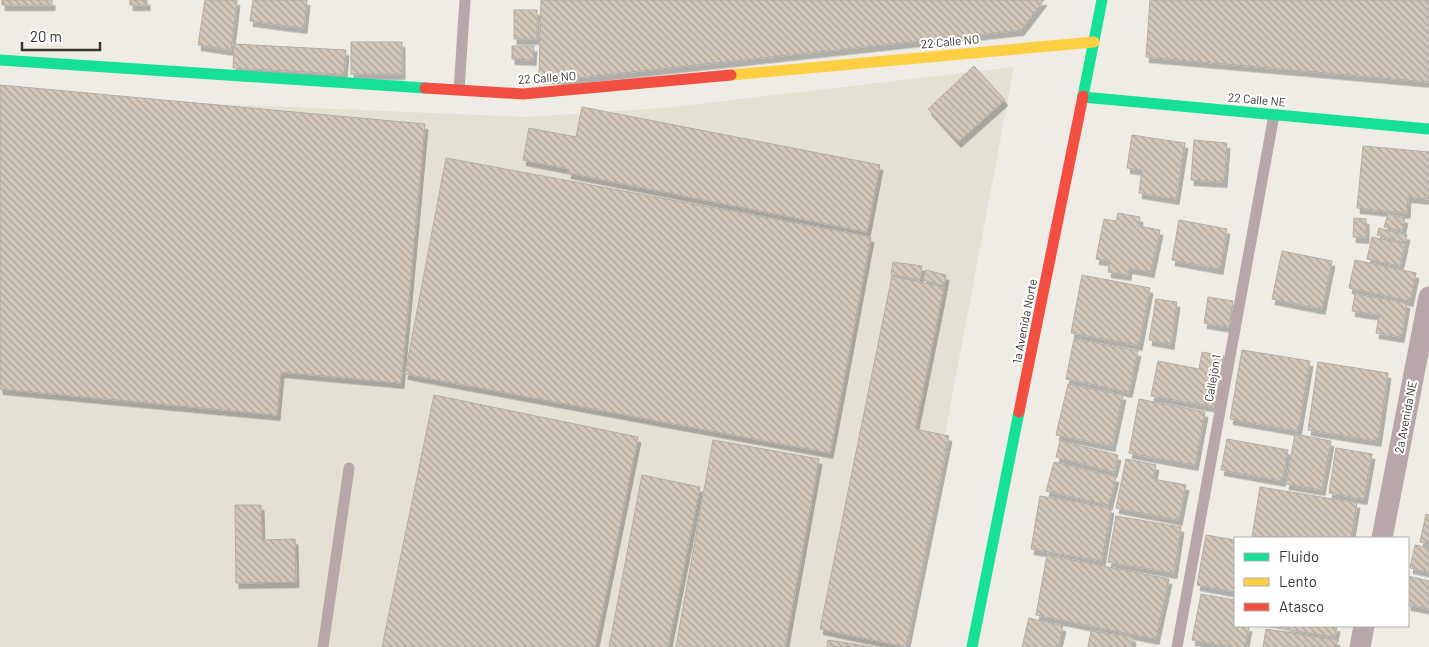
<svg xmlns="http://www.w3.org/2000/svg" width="1429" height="647" font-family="Barlow,sans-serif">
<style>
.built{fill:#e4e1d2}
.building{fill:url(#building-back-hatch);stroke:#b1aea9;filter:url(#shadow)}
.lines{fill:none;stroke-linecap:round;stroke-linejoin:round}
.lane{stroke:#b8a7aa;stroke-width:11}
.street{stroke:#b8a7aa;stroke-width:21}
.fast{stroke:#16e098;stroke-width:11}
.slow{stroke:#ffcf43;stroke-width:11}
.jam{stroke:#f24e42;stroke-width:11}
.labels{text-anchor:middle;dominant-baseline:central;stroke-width:4;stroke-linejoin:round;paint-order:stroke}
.street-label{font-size:12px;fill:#363530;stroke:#fff}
</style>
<defs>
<pattern id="building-back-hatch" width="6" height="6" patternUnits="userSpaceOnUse" patternTransform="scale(1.25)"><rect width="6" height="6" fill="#d3c7b8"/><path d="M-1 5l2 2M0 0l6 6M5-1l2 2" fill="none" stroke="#aca296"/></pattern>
<filter id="shadow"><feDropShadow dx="3" dy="5.5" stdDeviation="0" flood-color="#0004"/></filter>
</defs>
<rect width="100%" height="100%" fill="#eeece5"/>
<!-- built -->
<polygon class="built" points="1014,67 905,647 0,647 0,95 527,117 663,108"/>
<!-- building -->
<g class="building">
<rect x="2" y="0" width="50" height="5"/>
<rect x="130" y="0" width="17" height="5"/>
<polygon points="205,0 237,0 231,50 198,45"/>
<polygon points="253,0 307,0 304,28 250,21"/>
<polygon points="541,0 1044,0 1021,30 566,79 539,78"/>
<polygon points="1150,0 1429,0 1429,82 1146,57"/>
<rect x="514" y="10" width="23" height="29"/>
<rect x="351" y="42" width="51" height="32"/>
<polygon points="234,44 346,50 344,74 233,68"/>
<polygon points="512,46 534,46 533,60 512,59"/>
<polygon points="974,66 1005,100 958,142 928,109"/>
<polygon points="0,85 425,124 401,383 281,372 277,415 0,389"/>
<polygon points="582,107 880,165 867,232 568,173 569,169 523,160 529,128 576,137"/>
<polygon points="1132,135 1185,143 1176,199 1139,193 1142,170 1127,168"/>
<polygon points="1194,140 1227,143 1224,182 1191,180"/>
<polygon points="1363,146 1429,152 1429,199 1408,197 1407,213 1357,208"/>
<polygon points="446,158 871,237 830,453 405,374"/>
<polygon points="1118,213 1140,217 1139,226 1160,230 1151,272 1129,268 1128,275 1108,272 1110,261 1096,259 1104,219 1116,221"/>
<polygon points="1388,214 1405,218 1402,231 1384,227"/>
<polygon points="1354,218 1366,219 1366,238 1353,237"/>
<polygon points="1179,220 1227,229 1220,269 1172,260"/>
<polygon points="1379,228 1407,235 1405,243 1377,235"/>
<polygon points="1372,237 1405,244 1400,266 1367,259"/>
<polygon points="1282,251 1332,261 1322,309 1272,299"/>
<polygon points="1355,260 1416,273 1410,301 1349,288"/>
<polygon points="893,262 922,266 920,280 891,275"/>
<polygon points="926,270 946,275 944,286 923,280"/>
<polygon points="1082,275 1150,288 1139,345 1071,333"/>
<polygon points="892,276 944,287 915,429 949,436 906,647 820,629"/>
<polygon points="1355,294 1407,303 1401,337 1376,333 1379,315 1352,311"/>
<polygon points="1208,297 1233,301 1229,327 1204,323"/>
<polygon points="1156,299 1177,302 1171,344 1149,340"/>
<polygon points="1074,339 1138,351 1129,392 1066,379"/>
<polygon points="1242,350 1310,361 1298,431 1230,419"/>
<polygon points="1202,352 1224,356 1215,407 1151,396 1158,361 1199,369"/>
<polygon points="1318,362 1388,373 1378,441 1308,430"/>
<polygon points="1068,384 1123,395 1112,446 1056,435"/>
<polygon points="434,395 638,437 595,647 382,647"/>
<polygon points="1139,399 1205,412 1195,465 1129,453"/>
<polygon points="1295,434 1331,441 1322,490 1286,484"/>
<polygon points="1227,439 1288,450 1282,481 1221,470"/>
<polygon points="713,440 819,459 785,647 676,647"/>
<polygon points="1060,441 1118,455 1114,472 1056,457"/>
<polygon points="1336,448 1372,454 1364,499 1329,493"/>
<polygon points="1126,459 1156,465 1153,479 1186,485 1179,520 1116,508"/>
<polygon points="1054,462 1116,477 1109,505 1046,491"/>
<polygon points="642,475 700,487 668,647 609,647"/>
<polygon points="1260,487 1357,503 1351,538 1252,537"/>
<polygon points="1040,496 1111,508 1102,561 1031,549"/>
<polygon points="235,505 261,505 262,540 295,539 296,582 236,583"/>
<polygon points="1426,514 1429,515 1429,544 1420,542"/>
<polygon points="1116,516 1181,527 1174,573 1108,562"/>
<polygon points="1206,535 1235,540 1235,592 1197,585"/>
<polygon points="1415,545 1429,548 1429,572 1410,568"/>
<polygon points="1047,555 1169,579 1156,639 1036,615"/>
<polygon points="1408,576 1429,581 1429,609 1408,605"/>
<polygon points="1201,594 1235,600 1235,626 1249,626 1245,647 1230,647 1192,640"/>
<polygon points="1029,618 1063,626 1058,647 1022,647"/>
<polygon points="1264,626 1337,626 1335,637"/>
<polygon points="1266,629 1337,640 1336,647 1263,647"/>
<polygon points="1091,631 1133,637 1132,647 1088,647"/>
<polygon points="828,640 873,647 827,647"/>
</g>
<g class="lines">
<!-- lane -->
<g class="lane">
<polyline points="459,90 465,0"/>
<polyline points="323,647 349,468"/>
<polyline points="1177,647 1274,115"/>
</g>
<!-- street -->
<g class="street">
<polyline points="1382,538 1429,297"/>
<polyline points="1360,647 1364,626"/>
</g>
<!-- fast -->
<g class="fast">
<polyline points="0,60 425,88"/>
<polyline points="1083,96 1102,0"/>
<polyline points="1083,97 1429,129"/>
<polyline points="972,647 1019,412"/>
</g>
<!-- slow -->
<polyline class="slow" points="731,75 1094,42"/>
<!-- jam -->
<g class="jam">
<polyline points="425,88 523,94 731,75"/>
<polyline points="1019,412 1083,96"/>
</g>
</g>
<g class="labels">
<!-- street labels -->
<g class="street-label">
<text transform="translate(950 41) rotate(-5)">22 Calle NO</text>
<text transform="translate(547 77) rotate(-4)">22 Calle NO</text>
<text transform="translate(1257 99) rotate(5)">22 Calle NE</text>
<text transform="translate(1024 321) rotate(-79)">1a Avenida Norte</text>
<text transform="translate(1212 378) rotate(-80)">Callejón 1</text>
<text transform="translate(1405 417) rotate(-79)">2a Avenida NE</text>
</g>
</g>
<!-- legend -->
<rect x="1234" y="537" width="175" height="90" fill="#ffffff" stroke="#afaeac"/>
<rect x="1244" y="553" width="25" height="8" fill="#16e098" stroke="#afaeac"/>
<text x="1279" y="562" font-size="15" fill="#363530">Fluido</text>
<rect x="1244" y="578" width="25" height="8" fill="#ffcf43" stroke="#afaeac"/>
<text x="1279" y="587" font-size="15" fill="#363530">Lento</text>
<rect x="1244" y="603" width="25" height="8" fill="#f24e42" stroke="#afaeac"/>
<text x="1279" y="612" font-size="15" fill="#363530">Atasco</text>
<!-- scale -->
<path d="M22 42v8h78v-8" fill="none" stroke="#363530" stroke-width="2.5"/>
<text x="30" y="42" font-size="15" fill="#363530" stroke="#ffffff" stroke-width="4" paint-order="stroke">20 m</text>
</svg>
